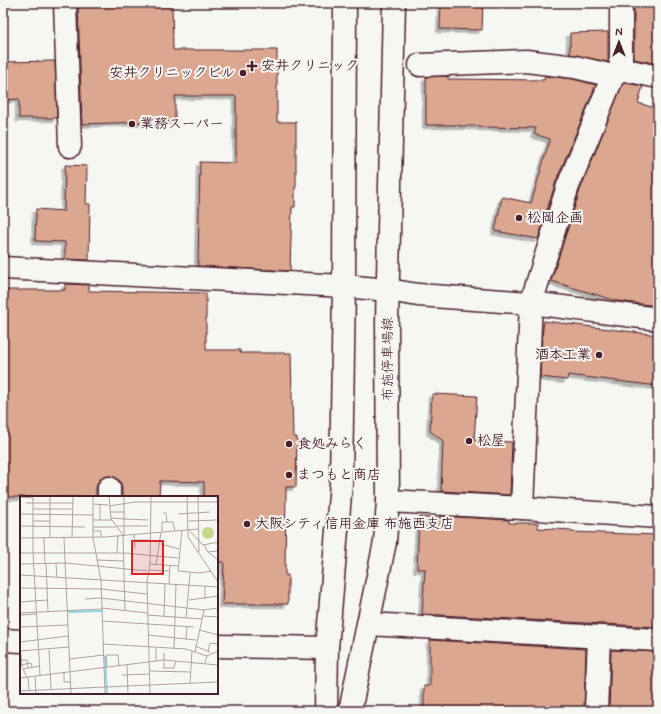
<svg xmlns="http://www.w3.org/2000/svg" width="661" height="714" font-family="Mynerve,'Klee One',sans-serif">
<style>
.building{fill:#dca790;stroke:#4a1f2b;filter:url(#shadow)}
.lines{fill:none;stroke-linecap:round;stroke-linejoin:round}
.minor-casing{stroke:#4a1f2b;stroke-width:25}
.secondary-casing{stroke:#4a1f2b;stroke-width:25}
.minor{stroke:#f6f6f2;stroke-width:22}
.secondary{stroke:#f6f6f2;stroke-width:22}
.poi-dot{fill:#4a1f2b;stroke:#f6f6f2;stroke-width:1.5}
.labels{text-anchor:middle;dominant-baseline:central;stroke-width:4;stroke-linejoin:round;paint-order:stroke}
.poi-label{font-size:14px;font-weight:bold;fill:#4a1f2b;stroke:#f6f6f2;text-anchor:start}
.street-label{font-size:14px;fill:#4a1f2b;stroke:#f6f6f2}
.inset-river{fill:none;stroke:#89d9e5;stroke-width:2}
.inset-road{fill:none;stroke:#b1a0a2;stroke-width:1}
.view{fill:#d62828;fill-opacity:0.15;stroke:#d62828;stroke-width:2}
.inset-edge{fill:none;stroke:#4a1f2b;stroke-width:2}
</style>
<defs>
<filter id="shadow"><feDropShadow dx="-3.5" dy="3.5" stdDeviation="0" flood-color="#0004"/></filter>
</defs>
<rect width="100%" height="100%" fill="#f6f6f2"/>
<filter id="ink" filterUnits="userSpaceOnUse"><feTurbulence type="fractalNoise" baseFrequency=".025" numOctaves="2"/><feDisplacementMap in="SourceGraphic" scale="8" xChannelSelector="R" yChannelSelector="G"/><feConvolveMatrix kernelMatrix="1 2 1 2 8 2 1 2 1" color-interpolation-filters="sRGB"/></filter>
<g filter="url(#ink)">
<!-- building -->
<g class="building">
<polygon points="78,3 172,3 173,50 277,50 277,122 296,122 296,187 295,187 295,207 292,207 290,271 198,266 200,162 236,163 236,96 175,96 175,121 82,124"/>
<polygon points="441,3 483,3 482,30 440,29"/>
<polygon points="634,3 658,3 658,64 634,59"/>
<polygon points="608,32 608,62 570,54 570,33"/>
<polygon points="55,61 57,118 19,118 19,99 3,100 3,62"/>
<polygon points="448,76 448,79 544,80 545,76 573,79 596,85 556,181 538,239 495,231 502,197 531,203 550,139 534,134 536,128 480,127 480,126 459,126 459,125 426,125 426,77"/>
<polygon points="623,83 624,83 643,86 638,103 658,109 658,306 617,301 551,281 580,190"/>
<polygon points="65,165 87,166 86,204 90,204 89,260 65,259 65,242 35,241 36,209 64,211"/>
<polygon points="65,284 89,285 89,291 206,293 206,350 240,350 240,353 291,353 293,437 297,437 296,487 286,487 285,575 288,575 288,604 222,604 224,562 217,562 217,497 204,497 204,482 160,481 159,497 122,497 122,488 120,481 115,477 109,476 102,477 98,482 96,488 96,497 3,497 3,290 65,290"/>
<polygon points="544,321 658,335 658,386 568,375 567,380 540,377 542,336"/>
<polygon points="432,394 477,396 474,440 512,442 510,495 441,491 443,441 430,431"/>
<polygon points="440,516 509,520 509,523 538,523 538,528 571,530 571,532 658,535 658,627 422,614 425,569 417,569 419,517 440,518"/>
<polygon points="430,640 586,649 584,711 424,711 424,686 430,686"/>
<polygon points="611,650 658,652 658,711 609,711"/>
</g>
<g class="lines">
<!-- minor casing -->
<g class="minor-casing">
<g id="minor">
<polyline points="65,3 70,146"/>
<polyline points="420,65 526,61 575,67 613,76"/>
<polyline points="621,69 658,77"/>
<polyline points="3,268 344,286 388,290 418,295 531,303 658,319"/>
<polyline points="109,488 109,497"/>
<polyline points="388,501 522,508 658,517"/>
<polyline points="522,508 531,303 568,186 613,76 621,69 621,3"/>
<polyline points="368,624 658,640"/>
<polyline points="3,640 21,641"/>
<polyline points="217,646 327,648"/>
<polyline points="596,711 599,637"/>
</g>
</g>
<!-- secondary casing -->
<g class="secondary-casing">
<g id="secondary">
<polyline points="326,711 327,648 341,483 344,286 345,3"/>
<polyline points="350,711 385,542 388,501 387,322 394,3"/>
</g>
</g>
<!-- minor -->
<use href="#minor" class="minor"/>
<!-- secondary -->
<use href="#secondary" class="secondary"/>
</g>
</g>
<!-- markers -->
<g class="poi-dot">
<path d="M250 60h4v4h4v4h-4v4h-4v-4h-4v-4h4z"/>
<circle cx="243" cy="73" r="4"/>
<circle cx="132" cy="124" r="4"/>
<circle cx="519" cy="218" r="4"/>
<circle cx="599" cy="355" r="4"/>
<circle cx="469" cy="441" r="4"/>
<circle cx="289" cy="444" r="4"/>
<circle cx="289" cy="475" r="4"/>
<circle cx="247" cy="524" r="4"/>
</g>
<g class="labels">
<!-- poi labels -->
<g class="poi-label">
<text x="261" y="66">安井クリニック</text>
<text x="235" y="73" text-anchor="end">安井クリニックビル</text>
<text x="140" y="124">業務スーパー</text>
<text x="527" y="218">松岡企画</text>
<text x="591" y="355" text-anchor="end">酒本工業</text>
<text x="477" y="441">松屋</text>
<text x="297" y="444">食処みらく</text>
<text x="297" y="475">まつもと商店</text>
<text x="255" y="524">大阪シティ信用金庫 布施西支店</text>
</g>
<!-- street labels -->
<g class="street-label">
<text transform="translate(388 359) rotate(-90)">布施停車場線</text>
</g>
</g>
<!-- overview -->
<g transform="translate(20 496)">
<rect width="198" height="198" fill="#f6f6f2"/>
<path d="M182 37a6 6 0 1 1 12 0a6 6 0 1 1-12 0Z" fill="#c7d68a"/>
<path class="inset-river" d="M 48,116 L 83,115M 85,160 L 87,198"/>
<path class="inset-road" d="M 13,0 L 13,57 L 20,179M 89,0 L 91,23 L 103,39 L 105,115M 104,0 L 104,39M 167,0 L 168,41 L 198,86M 178,0 L 179,56M 197,0 L 198,15M 0,1 L 13,2M 6,7 L 53,7M 73,8 L 88,9M 89,10 L 115,6 L 197,6M 13,13 L 52,13M 90,16 L 105,16M 143,17 L 146,17 L 147,26M 0,18 L 73,19M 158,18 L 190,16M 91,22 L 105,23M 104,23 L 128,24M 73,24 L 92,24M 80,24 L 80,8M 13,25 L 30,25M 169,25 L 198,24M 0,30 L 65,31M 97,30 L 128,30M 73,31 L 96,31M 162,34 L 158,75 L 180,77 L 191,75M 169,34 L 183,49 L 198,46M 73,35 L 81,35 L 81,41M 142,35 L 142,26 L 153,26 L 155,35M 114,38 L 115,52M 0,42 L 85,41 L 178,33M 24,42 L 25,68M 30,42 L 30,0M 44,42 L 51,198M 52,42 L 53,0M 73,42 L 81,84 L 85,198M 73,42 L 73,0M 115,44 L 128,44M 141,48 L 159,53M 184,49 L 188,56 L 198,55M 188,56 L 198,64M 0,57 L 104,57 L 158,62M 97,57 L 98,40M 77,64 L 104,65M 0,68 L 46,67 L 127,75M 26,68 L 28,116M 36,68 L 37,81M 130,68 L 158,70M 136,69 L 141,36M 129,74 L 149,75M 0,79 L 198,91M 127,86 L 130,198M 127,86 L 130,68 L 131,0M 149,88 L 150,70M 0,92 L 81,93 L 127,98M 65,103 L 81,102 L 184,114 L 198,112M 185,103 L 185,90M 169,104 L 198,100M 0,106 L 27,104M 82,112 L 127,117M 0,117 L 82,113M 0,119 L 16,118M 127,119 L 182,123M 144,120 L 145,87M 183,120 L 198,121M 166,122 L 170,77M 82,125 L 174,131M 0,131 L 48,129M 179,134 L 198,139M 128,139 L 176,144M 166,143 L 167,131M 0,146 L 48,140M 0,148 L 2,171 L 7,181M 83,148 L 166,153 L 187,160M 175,150 L 190,156M 136,152 L 136,165M 154,153 L 156,88M 29,154 L 31,193M 0,155 L 49,151M 188,155 L 190,147 L 198,148 L 198,155M 175,156 L 184,114M 49,163 L 84,159M 1,164 L 7,164 L 8,172M 185,167 L 187,160 L 198,155M 107,168 L 108,198M 0,169 L 11,167 L 12,171M 87,171 L 86,159 L 98,159 L 99,169M 144,172 L 154,172 L 156,165M 4,173 L 20,170M 144,173 L 144,157M 130,175 L 170,176M 44,176 L 44,186 L 50,186M 102,179 L 130,178M 15,180 L 16,198M 8,181 L 9,194M 0,182 L 144,164 L 198,169M 170,187 L 172,155M 85,191 L 198,186M 0,195 L 85,191"/>
<path class="view" d="M 112,45 L 143,45 L 143,78 L 112,78 Z"/>
<rect width="198" height="198" class="inset-edge"/>
</g>
<!-- margin -->
<rect width="661" height="714" fill="none" stroke="#f6f6f2" stroke-width="16"/>
<rect x="8" y="8" width="645" height="698" fill="none" stroke="#4a1f2b" stroke-width="1.5" filter="url(#ink)"/>
<!-- north arrow -->
<g transform="translate(619 42)" stroke="#f6f6f2" stroke-width="3" paint-order="stroke">
<path d="M0-3L7 15L0 10L-7 15Z" fill="#4a1f2b"/>
<text y="-6" font-size="11" font-weight="bold" text-anchor="middle" fill="#4a1f2b">N</text>
</g>
</svg>
